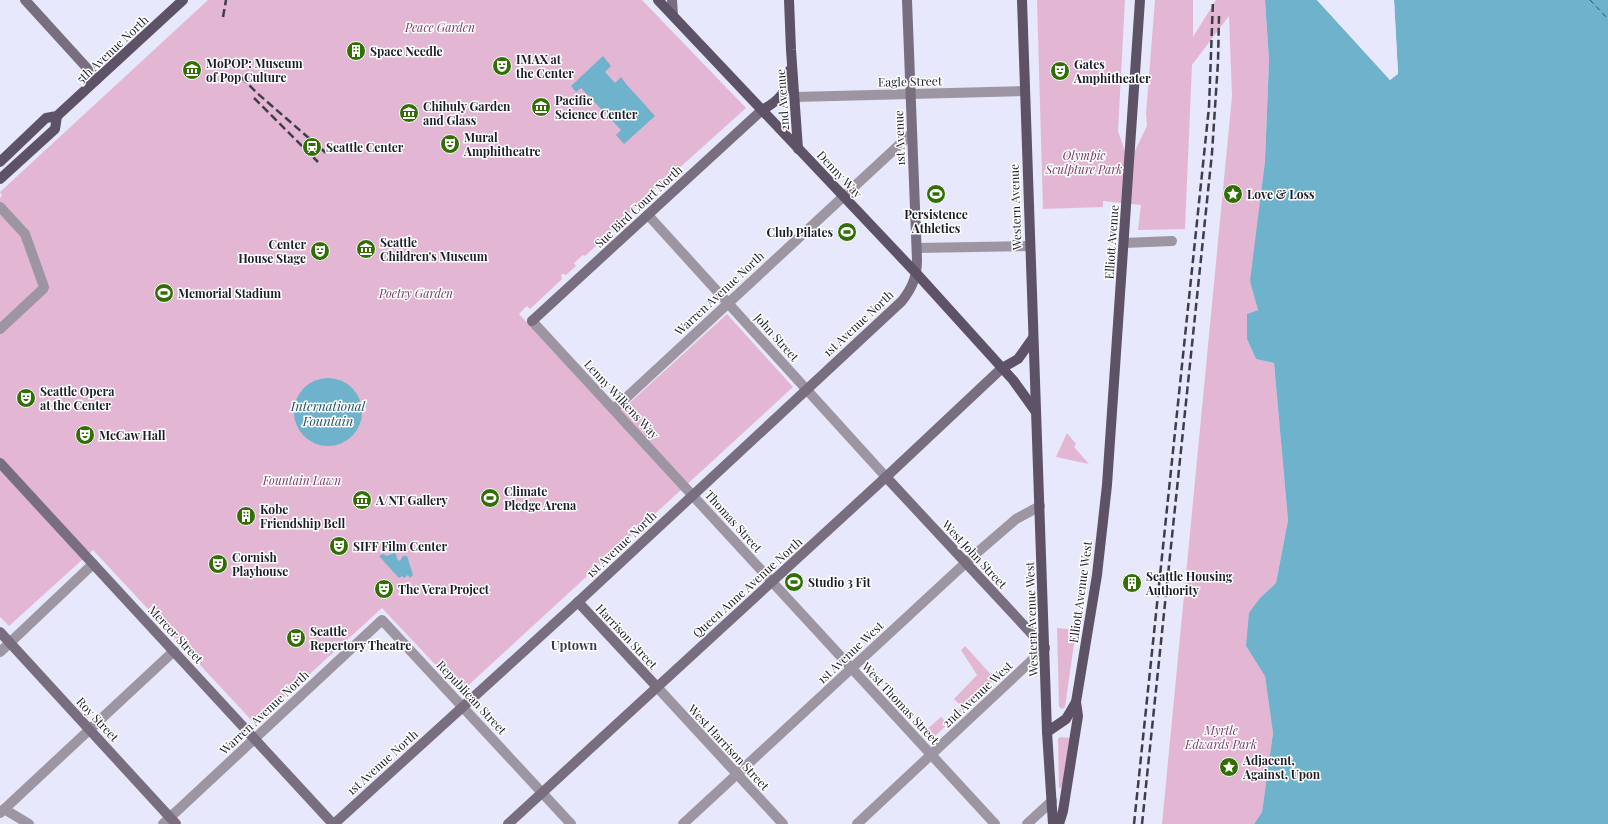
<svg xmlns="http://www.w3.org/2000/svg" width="1608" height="824" font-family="'Playfair Display',serif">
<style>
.green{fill:#e3b7d4}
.water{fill:#6fb2cb}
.pier{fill:#e7e8fb}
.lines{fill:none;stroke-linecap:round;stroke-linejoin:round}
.ferry{stroke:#1b5265;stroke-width:1;stroke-dasharray:5 4;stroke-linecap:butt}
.street{stroke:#9d96a2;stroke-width:10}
.secondary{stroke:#786e7f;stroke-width:10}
.primary{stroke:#5e5267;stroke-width:10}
.rail{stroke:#3d3e4a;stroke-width:2.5;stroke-dasharray:8 4;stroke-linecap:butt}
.labels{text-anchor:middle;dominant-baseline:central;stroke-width:3;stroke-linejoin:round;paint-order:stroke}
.park-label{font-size:12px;font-style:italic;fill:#793866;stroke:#fff}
.street-label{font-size:12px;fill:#1c1d28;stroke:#fff}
.poi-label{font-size:12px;font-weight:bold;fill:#1c1d28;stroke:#fff;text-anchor:start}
.water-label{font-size:13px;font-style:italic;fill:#1b5265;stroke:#fff}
.neighbourhood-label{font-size:13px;font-weight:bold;fill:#393a52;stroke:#fff}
</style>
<rect width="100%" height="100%" fill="#e7e8fb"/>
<!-- green -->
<g class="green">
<polygon points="208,0 642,0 746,108 597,242 597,245 585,256 583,255 574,263 576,266 566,275 563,274 561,275 562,279 530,309 527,306 519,314 614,417 727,314 793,387 461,692 382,608 255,724 93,550 9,626 0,617 0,198 2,196 0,192"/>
<polygon points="1037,0 1125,0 1118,131 1129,163 1147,126 1146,114 1155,0 1193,0 1193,37 1216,0 1265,0 1269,60 1265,161 1251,281 1258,310 1247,314 1247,339 1256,359 1274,363 1288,520 1276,583 1260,598 1246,646 1265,675 1273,733 1262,812 1254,824 1162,824 1232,96 1229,16 1192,65 1185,229 1138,230 1141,205 1103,201 1103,207 1043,209"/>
<polygon points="1067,433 1076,444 1074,447 1089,464 1056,457"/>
<polygon points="1057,628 1076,630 1065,707 1062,709 1059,707"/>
<polygon points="965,646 995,679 933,738 930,738 924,732 941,717 946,722 962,707 954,699 977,675 961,650"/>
<polygon points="1060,737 1070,738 1064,778 1061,788 1059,788 1058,739"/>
</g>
<!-- water -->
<g class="water">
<polygon points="1265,0 1317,0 1390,80 1398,73 1394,0 1608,0 1608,824 1254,824 1262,812 1273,733 1265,676 1246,646 1249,613 1260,598 1276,583 1288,520 1274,363 1256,359 1247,339 1247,314 1258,310 1250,281 1265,161 1269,60"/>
<polygon points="603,56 611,66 605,72 615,83 621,77 627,85 655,116 624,144 616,135 621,130 581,88 576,92 571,86"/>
<circle cx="328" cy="412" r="34"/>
<polygon points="394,553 396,554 397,559 400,561 403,556 407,556 413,575 410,578 408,575 404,578 402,576 399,578 379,556 383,554 387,556"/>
</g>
<!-- pier -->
<polygon class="pier" points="1317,0 1320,0 1391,77 1396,73 1392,0 1394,0 1398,74 1390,80"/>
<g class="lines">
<!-- ferry -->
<polyline class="ferry" points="1590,0 1608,19"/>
<!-- street -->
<g class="street">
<polyline points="795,97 1025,91"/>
<polyline points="0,207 25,234 44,287 43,289 0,329"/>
<polyline points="648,215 886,477"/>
<polyline points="1124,243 1172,241"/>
<polyline points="917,248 1030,246"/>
<polyline points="532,321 995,824"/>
<polyline points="614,409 912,133"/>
<polyline points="0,652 93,564"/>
<polyline points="657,687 783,824"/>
<polyline points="4,809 29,824"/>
<polyline points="0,813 174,651"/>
<polyline points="163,824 382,620 571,824"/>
<polyline points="683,824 972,557 1016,519 1040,506"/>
<polyline points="857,824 1045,648"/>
<polyline points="1027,824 1052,801"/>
</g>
<!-- secondary -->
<g class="secondary">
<polyline points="25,0 97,79"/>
<polyline points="672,0 673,15"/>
<polyline points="532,321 762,110"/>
<polyline points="0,463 333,824"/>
<polyline points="886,477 1045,648"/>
<polyline points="578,602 657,687"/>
<polyline points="0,632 176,824"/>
<path d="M 334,824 L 578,602 L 902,301 C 912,288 917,277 917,260 L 907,0"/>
<polyline points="508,824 886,477 1002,368"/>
</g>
<!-- primary -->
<g class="primary">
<polyline points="658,0 917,274 1013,380 1036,412"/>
<polyline points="789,0 791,50 798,149"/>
<polyline points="1022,0 1047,732 1053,824"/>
<path d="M 762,110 C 779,101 789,90 790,70"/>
<polyline points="0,162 46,118 57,116 183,0"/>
<polyline points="0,179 55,129 57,116"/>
<polyline points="1002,368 1018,359 1033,338"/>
<polyline points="1047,732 1066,719 1076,702"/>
<polyline points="1059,824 1063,811 1078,716 1076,702 1097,575 1107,485 1140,0"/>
</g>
<!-- rail -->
<g class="rail">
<polyline points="223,17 226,0"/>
<polyline points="241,77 257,93 326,153"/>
<polyline points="254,98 318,162"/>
<polyline points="1134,824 1209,107 1213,0"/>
<polyline points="1142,824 1212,153 1218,62 1219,16"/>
</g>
</g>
<!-- icons -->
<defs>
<g id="building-disc" transform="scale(1)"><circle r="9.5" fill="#316f04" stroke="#fff"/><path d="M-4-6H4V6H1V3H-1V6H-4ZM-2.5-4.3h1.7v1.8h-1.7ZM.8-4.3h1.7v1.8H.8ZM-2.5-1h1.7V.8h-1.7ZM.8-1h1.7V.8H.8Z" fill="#fff"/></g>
<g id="theatre-disc" transform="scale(1)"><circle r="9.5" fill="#316f04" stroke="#fff"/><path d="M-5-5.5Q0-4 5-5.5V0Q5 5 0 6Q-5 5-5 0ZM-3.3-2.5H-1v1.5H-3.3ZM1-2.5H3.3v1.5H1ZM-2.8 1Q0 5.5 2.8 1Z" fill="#fff"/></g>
<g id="museum-disc" transform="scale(1)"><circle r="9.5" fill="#316f04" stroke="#fff"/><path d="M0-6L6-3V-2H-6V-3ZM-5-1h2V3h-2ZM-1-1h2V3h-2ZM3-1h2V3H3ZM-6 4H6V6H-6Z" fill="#fff"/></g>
<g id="station-disc" transform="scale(1)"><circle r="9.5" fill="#316f04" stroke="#fff"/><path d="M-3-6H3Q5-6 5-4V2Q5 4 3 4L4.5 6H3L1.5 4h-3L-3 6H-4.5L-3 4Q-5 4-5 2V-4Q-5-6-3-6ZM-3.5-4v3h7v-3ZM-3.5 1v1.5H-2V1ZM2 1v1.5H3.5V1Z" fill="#fff"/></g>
<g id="stadium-disc" transform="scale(1)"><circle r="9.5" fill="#316f04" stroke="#fff"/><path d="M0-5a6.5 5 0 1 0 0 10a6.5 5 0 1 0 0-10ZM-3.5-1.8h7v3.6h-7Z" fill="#fff"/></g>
<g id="sight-disc" transform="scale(1)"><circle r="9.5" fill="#316f04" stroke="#fff"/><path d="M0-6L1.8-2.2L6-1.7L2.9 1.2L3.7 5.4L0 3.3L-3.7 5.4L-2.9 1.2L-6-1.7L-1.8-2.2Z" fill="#fff"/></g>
</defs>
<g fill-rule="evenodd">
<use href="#building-disc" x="356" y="51"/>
<use href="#theatre-disc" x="502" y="66"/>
<use href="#museum-disc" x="192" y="70"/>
<use href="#theatre-disc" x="1060" y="71"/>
<use href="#museum-disc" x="541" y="107"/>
<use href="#museum-disc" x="409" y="113"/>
<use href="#theatre-disc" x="450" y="144"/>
<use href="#station-disc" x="312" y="147"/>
<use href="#stadium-disc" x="936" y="194"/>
<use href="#sight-disc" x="1233" y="194"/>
<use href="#stadium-disc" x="847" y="232"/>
<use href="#museum-disc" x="366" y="249"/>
<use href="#theatre-disc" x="320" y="251"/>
<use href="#stadium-disc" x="164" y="293"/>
<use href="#theatre-disc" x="26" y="398"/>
<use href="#theatre-disc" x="85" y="435"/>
<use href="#stadium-disc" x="490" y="498"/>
<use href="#museum-disc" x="362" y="500"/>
<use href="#building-disc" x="246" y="516"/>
<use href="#theatre-disc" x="339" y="546"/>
<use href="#theatre-disc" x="218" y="564"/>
<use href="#stadium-disc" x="794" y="582"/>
<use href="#building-disc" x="1132" y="583"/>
<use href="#theatre-disc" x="384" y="589"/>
<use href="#theatre-disc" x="296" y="638"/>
<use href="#sight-disc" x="1229" y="767"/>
</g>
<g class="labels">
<!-- park labels -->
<g class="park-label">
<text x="440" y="27">Peace Garden</text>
<text x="1084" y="155">Olympic<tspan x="1084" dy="14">Sculpture Park</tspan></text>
<text x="416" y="293">Poetry Garden</text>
<text x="302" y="480">Fountain Lawn</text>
<text x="1221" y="730">Myrtle<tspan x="1221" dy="14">Edwards Park</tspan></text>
</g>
<!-- street labels -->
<g class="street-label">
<text transform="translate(112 49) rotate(-43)">5th Avenue North</text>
<text transform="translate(910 81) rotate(-1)">Eagle Street</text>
<text transform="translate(782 100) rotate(-94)">2nd Avenue</text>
<text transform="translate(899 138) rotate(-92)">1st Avenue</text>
<text transform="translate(840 174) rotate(47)">Denny Way</text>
<text transform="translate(638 206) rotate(-43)">Sue Bird Court North</text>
<text transform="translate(1015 207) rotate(-92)">Western Avenue</text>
<text transform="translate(1111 242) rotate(-86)">Elliott Avenue</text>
<text transform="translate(719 293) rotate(-43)">Warren Avenue North</text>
<text transform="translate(858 323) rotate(-43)">1st Avenue North</text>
<text transform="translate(777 337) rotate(48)">John Street</text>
<text transform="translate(622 399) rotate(47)">Lenny Wilkens Way</text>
<text transform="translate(734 521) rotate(48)">Thomas Street</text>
<text transform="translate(621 544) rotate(-43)">1st Avenue North</text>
<text transform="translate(975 554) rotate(47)">West John Street</text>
<text transform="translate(747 587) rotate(-42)">Queen Anne Avenue North</text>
<text transform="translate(1080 592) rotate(-82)">Elliott Avenue West</text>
<text transform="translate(1031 619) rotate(-92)">Western Avenue West</text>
<text transform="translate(176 634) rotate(47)">Mercer Street</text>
<text transform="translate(627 636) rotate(47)">Harrison Street</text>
<text transform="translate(850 652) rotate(-43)">1st Avenue West</text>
<text transform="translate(977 694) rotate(-43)">2nd Avenue West</text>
<text transform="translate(472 697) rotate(47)">Republican Street</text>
<text transform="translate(901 703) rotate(47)">West Thomas Street</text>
<text transform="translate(264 712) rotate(-43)">Warren Avenue North</text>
<text transform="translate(98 719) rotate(47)">Roy Street</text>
<text transform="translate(729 747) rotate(47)">West Harrison Street</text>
<text transform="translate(382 762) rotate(-42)">1st Avenue North</text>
</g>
<!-- poi labels -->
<g class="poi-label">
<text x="370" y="51">Space Needle</text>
<text x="516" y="59">IMAX at<tspan x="516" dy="14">the Center</tspan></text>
<text x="206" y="63">MoPOP: Museum<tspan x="206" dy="14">of Pop Culture</tspan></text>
<text x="1074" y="64">Gates<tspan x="1074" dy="14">Amphitheater</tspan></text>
<text x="555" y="100">Pacific<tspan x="555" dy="14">Science Center</tspan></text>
<text x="423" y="106">Chihuly Garden<tspan x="423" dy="14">and Glass</tspan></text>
<text x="464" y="137">Mural<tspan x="464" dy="14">Amphitheatre</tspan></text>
<text x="326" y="147">Seattle Center</text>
<text x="1247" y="194">Love &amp; Loss</text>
<text x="936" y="214" text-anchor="middle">Persistence<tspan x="936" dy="14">Athletics</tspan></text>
<text x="833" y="232" text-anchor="end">Club Pilates</text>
<text x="380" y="242">Seattle<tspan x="380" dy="14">Children's Museum</tspan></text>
<text x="306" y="244" text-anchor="end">Center<tspan x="306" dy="14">House Stage</tspan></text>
<text x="178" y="293">Memorial Stadium</text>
<text x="40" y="391">Seattle Opera<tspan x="40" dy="14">at the Center</tspan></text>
<text x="99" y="435">McCaw Hall</text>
<text x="504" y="491">Climate<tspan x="504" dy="14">Pledge Arena</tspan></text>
<text x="376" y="500">A/NT Gallery</text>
<text x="260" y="509">Kobe<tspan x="260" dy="14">Friendship Bell</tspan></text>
<text x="353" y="546">SIFF Film Center</text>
<text x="232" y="557">Cornish<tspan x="232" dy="14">Playhouse</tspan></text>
<text x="1146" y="576">Seattle Housing<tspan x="1146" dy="14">Authority</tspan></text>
<text x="808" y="582">Studio 3 Fit</text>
<text x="398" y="589">The Vera Project</text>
<text x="310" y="631">Seattle<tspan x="310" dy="14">Repertory Theatre</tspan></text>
<text x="1243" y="760">Adjacent,<tspan x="1243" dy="14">Against, Upon</tspan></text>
</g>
<!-- water labels -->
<g class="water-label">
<text x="328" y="405">International<tspan x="328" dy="15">Fountain</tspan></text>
</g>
<!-- neighbourhood labels -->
<g class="neighbourhood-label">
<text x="574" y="644">Uptown</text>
</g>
</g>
</svg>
